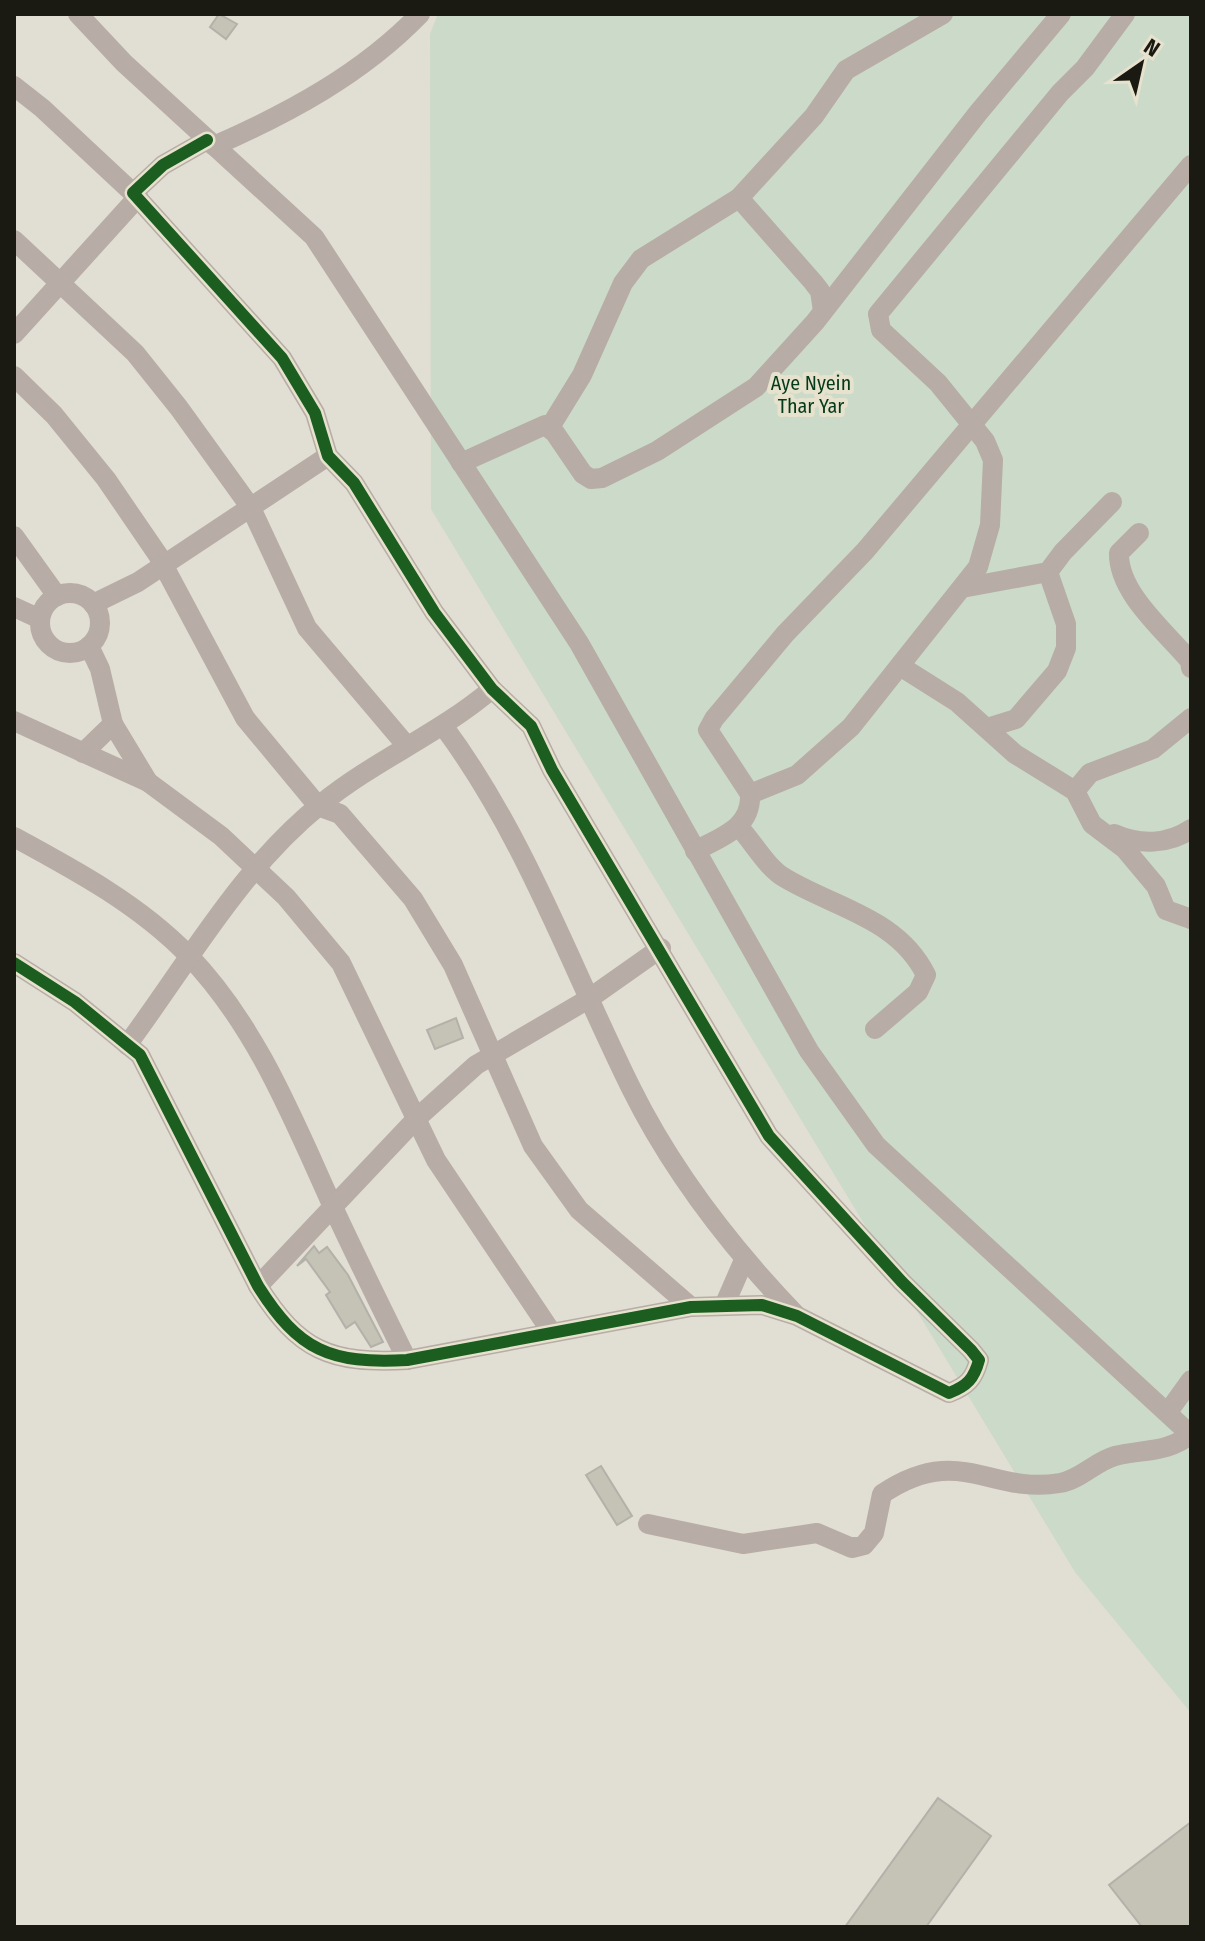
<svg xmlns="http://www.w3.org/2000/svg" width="1205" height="1941" font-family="'Fira Sans Condensed',sans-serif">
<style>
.green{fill:#ccdac9}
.building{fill:#c5c2b6;stroke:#b3b1a9;stroke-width:2}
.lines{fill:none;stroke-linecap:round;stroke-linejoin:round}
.minor{stroke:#b7aca6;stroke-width:20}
.cycleway-casing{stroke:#e7e2cd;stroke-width:17}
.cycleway{stroke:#1b5e20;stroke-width:12}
.labels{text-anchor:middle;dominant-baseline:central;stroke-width:8;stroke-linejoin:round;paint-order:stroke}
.park-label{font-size:20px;fill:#043a19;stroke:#e7e2cd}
</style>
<rect width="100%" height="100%" fill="#e1ded3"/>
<!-- green -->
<polygon class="green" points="438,14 1191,14 1191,1713 1075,1572 431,509 430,34"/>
<!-- building -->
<g class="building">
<polygon points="219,14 237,24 226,39 210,27"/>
<polygon points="456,1018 463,1038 435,1049 427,1030"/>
<polygon points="314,1246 319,1253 327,1247 348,1275 383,1342 371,1347 355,1322 346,1328 326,1295 330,1292 306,1259 297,1266"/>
<polygon points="601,1466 632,1516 617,1525 586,1475"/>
<polygon points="938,1798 991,1836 926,1927 845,1927"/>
<polygon points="1191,1822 1191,1927 1142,1927 1109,1885"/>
</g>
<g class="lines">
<!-- minor -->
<g class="minor">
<polyline points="78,14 124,63 314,237 579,643 809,1051 876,1145 1191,1435"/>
<polyline points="14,86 42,108 133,193"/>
<path d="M 214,146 C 289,113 362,74 420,14"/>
<polyline points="739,198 813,282 820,291 823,311"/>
<polyline points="14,240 135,353 179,408 251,508 307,628 406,745"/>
<polyline points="14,334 138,197"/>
<polyline points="14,376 54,415 106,479 158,555 245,718 318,806 340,814 413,899 453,965 533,1146 579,1210 691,1307"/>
<polyline points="550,427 582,375 623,283 641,259 739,198 814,116 846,70 943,14"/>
<polyline points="461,463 545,425 555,433 583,474 591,479 602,478 657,451 756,387 815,322 978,113 1061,14"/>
<path d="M 1139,533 L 1119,553 C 1118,593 1165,631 1190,661 L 1191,668"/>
<polyline points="14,536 57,596"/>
<polyline points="962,588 1048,572 1063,552 1112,502"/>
<circle cx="70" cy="623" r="30"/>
<polyline points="93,604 138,582 328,456"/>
<polyline points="14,607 40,619"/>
<polyline points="900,666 957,702 1015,754 1075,791 1092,824 1125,849 1156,886 1166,910 1191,919"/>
<polyline points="14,721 148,782 221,836 286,897 341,963 436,1160 550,1330"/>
<polyline points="113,724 148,782"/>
<path d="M 444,727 C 525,836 571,967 631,1088 C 673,1173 730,1246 795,1314"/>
<polyline points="987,728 1016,719 1057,671 1066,648 1066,624 1048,572"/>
<polyline points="83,753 113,724 100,669 89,646"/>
<polyline points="1075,791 1090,773 1153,749 1191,718"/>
<polyline points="750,794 708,730 714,719 785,634 865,551 1191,165"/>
<path d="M 739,827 C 753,842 767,868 785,878 C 835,908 898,918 926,975 L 918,992 L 875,1029"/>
<path d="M 1114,834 C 1139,845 1168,845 1191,829"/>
<path d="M 14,837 C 75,870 140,905 189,956 C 257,1027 293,1119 333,1207 C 357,1259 382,1309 407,1360"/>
<path d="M 695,851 C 721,837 752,828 750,794 L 797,775 L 851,727 L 978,567 L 990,525 L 993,460 L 985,441 L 938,383 L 881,330 L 878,314 L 1060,93 L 1085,68 L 1125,14"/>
<path d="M 14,963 L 75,1002 L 140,1055 L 258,1286 C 299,1351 330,1364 407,1360 L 691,1307 L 762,1305 L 797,1316 L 949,1393 C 967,1386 974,1379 979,1360 L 971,1350 L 902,1282 L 769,1136 L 552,770 L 531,726 L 492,689 L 434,612 L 354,483 L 328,456 L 315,413 L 282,358 L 133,193 L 163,165 L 207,140"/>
<path d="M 127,1045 C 188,963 240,869 321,804 C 375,760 439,734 492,689"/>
<polyline points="258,1286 417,1118 476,1065 590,998 661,948"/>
<polyline points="724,1306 744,1260"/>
<polyline points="1168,1412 1191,1380"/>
<path d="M 648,1524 L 743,1544 L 817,1533 L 852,1548 L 864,1545 L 874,1533 L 882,1494 C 959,1442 990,1495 1060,1483 C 1080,1480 1096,1461 1115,1456 C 1143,1449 1168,1453 1191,1434"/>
</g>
<!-- cycleway casing -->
<g class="cycleway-casing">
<path id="cycleway" d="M 14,963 L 75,1002 L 140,1055 L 258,1286 C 299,1351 330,1364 407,1360 L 691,1307 L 762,1305 L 797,1316 L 949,1393 C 967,1386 974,1379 979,1360 L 971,1350 L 902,1282 L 769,1136 L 552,770 L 531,726 L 492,689 L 434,612 L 354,483 L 328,456 L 315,413 L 282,358 L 133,193 L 163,165 L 207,140"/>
</g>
<!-- cycleway -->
<use href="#cycleway" class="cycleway"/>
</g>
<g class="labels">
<!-- park labels -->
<g class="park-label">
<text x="811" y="383">Aye Nyein<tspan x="811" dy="23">Thar Yar</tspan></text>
</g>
</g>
<!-- border -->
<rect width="1205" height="1941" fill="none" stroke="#1b1a12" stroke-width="32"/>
<!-- north arrow -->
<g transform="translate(1141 64) rotate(34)" stroke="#e7e2cd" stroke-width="6" paint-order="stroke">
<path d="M0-6L14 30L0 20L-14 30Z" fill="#1b1a12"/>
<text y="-12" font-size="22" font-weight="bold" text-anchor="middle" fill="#1b1a12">N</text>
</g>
</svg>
